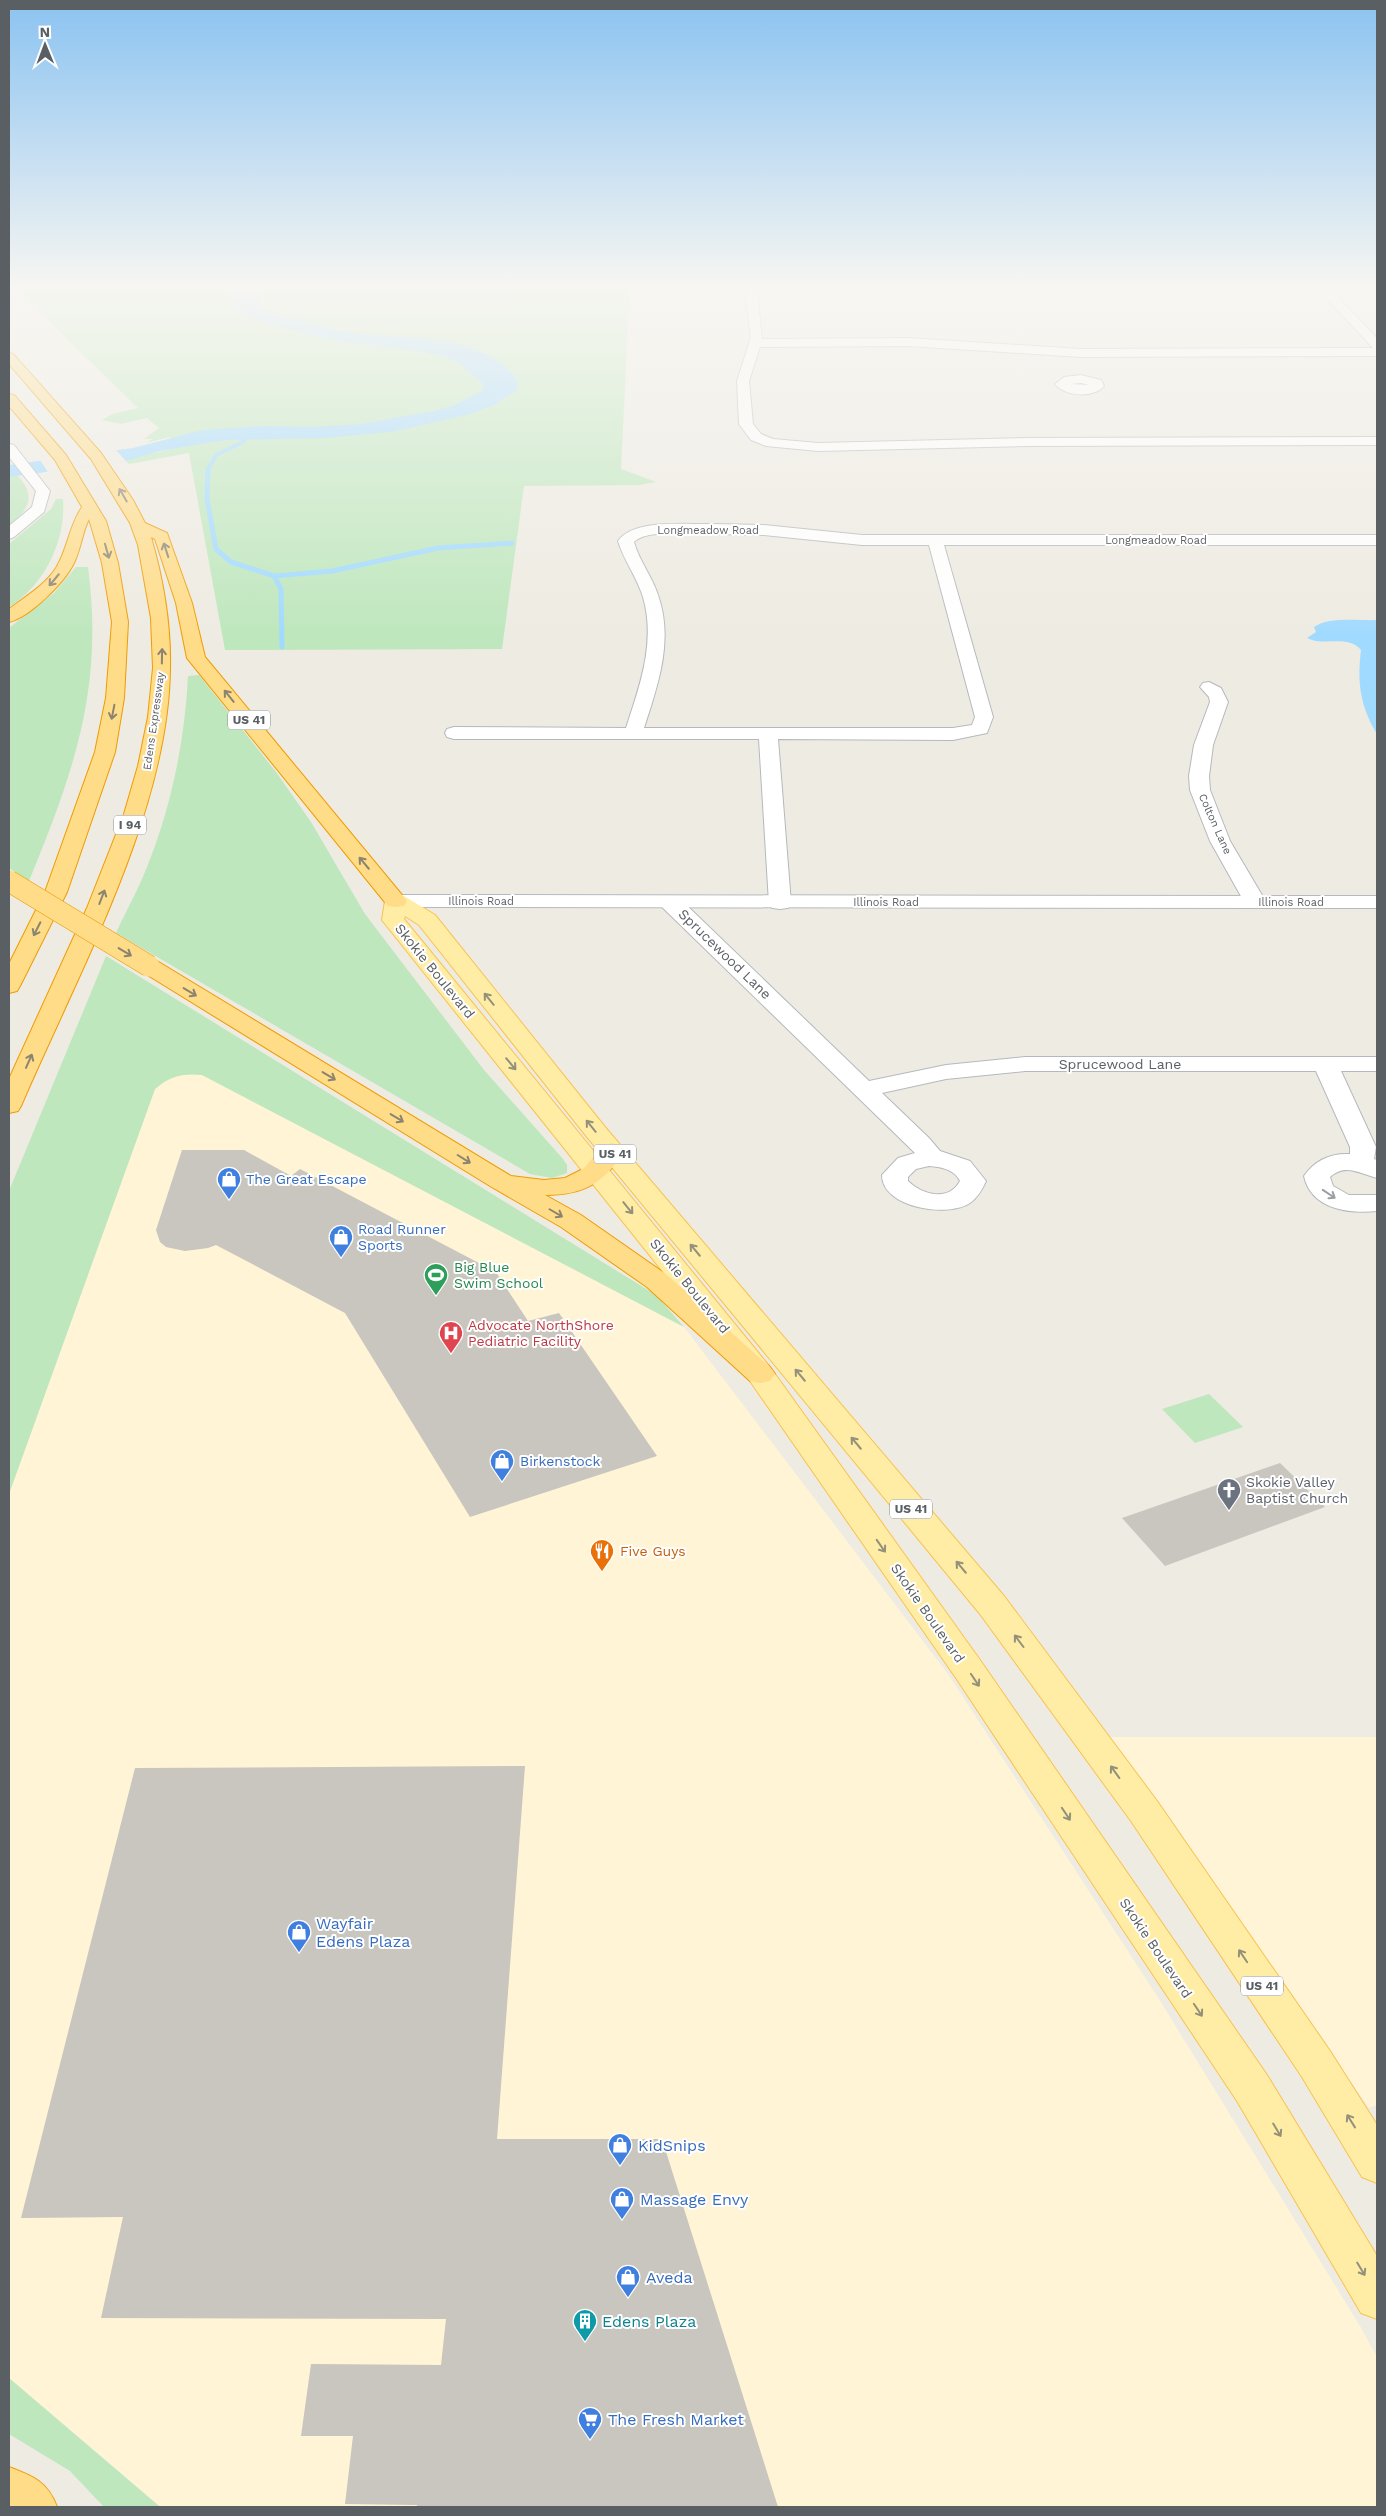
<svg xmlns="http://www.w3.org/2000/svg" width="1386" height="2516" font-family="'Work Sans',sans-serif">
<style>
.commercial{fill:#fff4d6}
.green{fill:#bee7bd}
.water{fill:#a1daff}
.pier{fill:#eeebe2}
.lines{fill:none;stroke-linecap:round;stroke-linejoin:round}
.stream-far1{stroke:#a1daff;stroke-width:4}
.stream{stroke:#a1daff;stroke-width:5}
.building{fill:#c9c5bf}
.street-casing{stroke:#b5b9bd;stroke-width:2}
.secondary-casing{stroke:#b6babf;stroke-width:2}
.primary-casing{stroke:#f9c250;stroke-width:2}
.highway-casing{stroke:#f09b00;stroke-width:2}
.street{fill:#fff;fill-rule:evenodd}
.secondary{fill:#fff;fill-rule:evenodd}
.primary{fill:#ffeda6;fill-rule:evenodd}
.highway{fill:#ffdc88;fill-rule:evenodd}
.highway-bridge-casing{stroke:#f09b00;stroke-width:22;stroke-linecap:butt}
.highway-bridge{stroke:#ffdc88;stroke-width:21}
.oneway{stroke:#8c846f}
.oneway2{stroke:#94917b}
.oneway3{stroke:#9c9fa2}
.labels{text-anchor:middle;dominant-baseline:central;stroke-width:4;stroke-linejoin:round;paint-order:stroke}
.far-street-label{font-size:11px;fill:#5a5f64;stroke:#fff}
.shield{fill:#fff;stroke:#8c8f92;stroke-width:1}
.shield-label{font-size:12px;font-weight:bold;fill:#5a5f64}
.street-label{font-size:14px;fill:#5a5f64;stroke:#fff}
.shop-label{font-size:14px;fill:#366cbe;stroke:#fff;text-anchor:start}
.leisure-label{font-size:14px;fill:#27864d;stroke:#fff;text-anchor:start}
.health-label{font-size:14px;fill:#be3a42;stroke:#fff;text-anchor:start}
.worship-label{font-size:14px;fill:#5b616d;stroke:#fff;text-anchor:start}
.food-label{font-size:14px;fill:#c56008;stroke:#fff;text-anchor:start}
.near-shop-label{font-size:16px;fill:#366cbe;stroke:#fff;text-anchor:start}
.near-culture-label{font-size:16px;fill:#0d838f;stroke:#fff;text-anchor:start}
</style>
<rect width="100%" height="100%" fill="#eeebe2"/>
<!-- commercial -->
<g class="commercial">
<polygon points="190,1074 202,1075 684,1327 948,1674 1159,1999 1360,2326 1377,2357 1377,2507 161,2507 9,2378 9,1494 155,1089 164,1081 176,1075"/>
<polygon points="1109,1737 1377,1737 1377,2105 1369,2108"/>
</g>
<!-- green -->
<g class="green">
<polygon points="28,284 630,284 621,469 656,482 639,485 524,486 502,649 225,650 189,453 129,464 126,461 131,458 181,447 170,437 146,443 153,439 144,439 159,428 147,418 121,424 102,420 112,414 138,408 20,293"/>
<path d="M 9,465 C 30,489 40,501 9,525 Z"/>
<path d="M 56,499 L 63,499 C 66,540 45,585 9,607 L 9,544 L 51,509 Z"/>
<path d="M 76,567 L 88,567 C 104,688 74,771 29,881 L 9,868 L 9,628 L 54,593 Z"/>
<path d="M 199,675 L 276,772 L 311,822 L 365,914 L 484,1070 L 563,1159 L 567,1165 L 567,1173 L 552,1178 L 530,1174 L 116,933 C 126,911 138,890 147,867 C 171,808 185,740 188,676 Z"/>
<path d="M 106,956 L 656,1295 L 684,1327 L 202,1075 C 183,1073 170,1076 155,1089 L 9,1494 L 9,1191 Z"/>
<polygon points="1209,1394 1243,1427 1195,1443 1162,1409"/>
<polygon points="9,2378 160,2507 104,2507 70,2471 9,2434"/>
</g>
<!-- water -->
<g class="water">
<path d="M 234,284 L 264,284 L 259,294 L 260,304 L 265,308 C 290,319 319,327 346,332 C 396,339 491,332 519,384 L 516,391 L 494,405 L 470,414 L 391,432 L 325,438 L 225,440 L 160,451 L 126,461 L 9,477 L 9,465 L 133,448 L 203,430 L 264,426 L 312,427 L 361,424 L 434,411 L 455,405 L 483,390 L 483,384 L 462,365 L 446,357 L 420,351 L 321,338 L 240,315 C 230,307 226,296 234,284 Z"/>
<path d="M 1377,620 L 1377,734 C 1360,706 1357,682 1361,650 C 1347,634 1324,647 1307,638 L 1316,632 L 1314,627 C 1330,616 1359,621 1377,620 Z"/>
</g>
<!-- pier -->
<polygon class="pier" points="116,450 126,461 48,472 40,460"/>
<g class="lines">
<!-- stream-far1 -->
<g class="stream-far1">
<polyline points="284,300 294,300"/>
<polyline points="208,470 216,455 243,442 246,438 242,434"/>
</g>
<!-- stream -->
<g class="stream">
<polyline points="208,469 207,499 216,549 231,562 274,576 281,589 282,647"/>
<polyline points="274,576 332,571 438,548 512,543"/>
</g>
</g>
<!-- building -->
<g class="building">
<polygon points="182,1150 244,1150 291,1176 300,1169 496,1272 528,1321 559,1313 657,1456 470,1517 345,1313 216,1245 208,1248 185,1251 166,1247 160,1242 156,1230"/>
<polygon points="1280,1463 1325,1507 1165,1566 1122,1518"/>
<polygon points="525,1766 497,2139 662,2139 778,2507 417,2507 417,2505 345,2504 353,2436 301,2436 311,2364 441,2365 446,2319 101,2318 123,2217 21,2218 135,1768"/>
</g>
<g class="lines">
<!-- street casing -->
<g class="street-casing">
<g id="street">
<polygon points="744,284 756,284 762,339 908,338 1081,349 1377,348 1377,356 1081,357 908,346 760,347 749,381 753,424 761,434 773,439 818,443 1029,438 1377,437 1377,445 1029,446 818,451 766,446 751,440 739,424 737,381 751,337"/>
<path d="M 1081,375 L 1101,380 L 1104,386 C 1094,398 1065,397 1055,384 L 1064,377 ZM 1081,383 L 1089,385 L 1070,384 Z"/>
<path d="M 713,524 L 764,525 L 862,535 L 1377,535 L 1377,545 L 944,545 L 993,717 L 987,733 L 953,740 L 778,739 L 791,903 L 788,908 L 780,909 L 772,908 L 769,903 L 759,739 L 454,739 L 447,737 L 445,733 L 447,729 L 454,727 L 626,728 C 640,685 656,642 643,597 C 637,577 624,561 618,541 C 634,518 687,525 713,524 ZM 713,534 L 764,535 L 862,545 L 929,545 L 975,717 L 972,725 L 953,728 L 644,728 C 658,685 674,640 658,595 C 652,576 639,561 634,542 C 646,529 694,534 713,534 Z"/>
<polygon points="1209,682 1221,688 1228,702 1213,745 1209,776 1210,790 1230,841 1266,902 1263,907 1255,908 1247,907 1210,841 1190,790 1189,776 1194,745 1210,702 1209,697 1200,687 1203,683"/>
<path d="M 671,897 L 679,898 L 869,1081 L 946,1065 L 1025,1057 L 1377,1057 L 1377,1071 L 1341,1071 L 1376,1147 L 1374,1159 L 1377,1160 L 1377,1178 C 1360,1174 1346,1163 1330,1177 L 1333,1186 L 1349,1195 L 1377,1195 L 1377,1211 C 1348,1214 1311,1209 1304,1176 C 1315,1160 1331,1153 1350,1154 L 1350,1147 L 1316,1071 L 1025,1071 L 946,1079 L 882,1093 L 929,1138 L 940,1151 L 970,1161 L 986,1181 C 982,1190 978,1197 970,1203 C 948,1218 882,1208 882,1175 L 898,1158 L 915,1153 L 663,908 L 660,903 L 663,898 ZM 929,1166 C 941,1167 954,1169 960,1181 C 949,1202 922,1195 908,1181 L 908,1177 L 916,1169 Z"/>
</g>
</g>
<!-- secondary casing -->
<g class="secondary-casing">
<g id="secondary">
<polygon points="1313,284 1325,284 1377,338 1377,349 1373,348"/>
<polygon points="9,444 14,445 50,491 44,512 14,537 9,539 9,526 32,507 36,491 9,457"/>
<polygon points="396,895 1377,896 1377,908 396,907 388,906 385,901 388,896"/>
</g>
</g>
<!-- primary casing -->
<g class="primary-casing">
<polygon id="primary" points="396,895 404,896 435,915 605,1127 1004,1596 1157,1801 1330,2051 1377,2125 1377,2183 1362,2177 1302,2077 1131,1821 980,1614 587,1137 419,925 405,916 404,919 770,1367 980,1660 1267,2075 1377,2256 1377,2319 1361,2313 1237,2101 956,1678 750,1381 382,920 385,901 388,896"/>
</g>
<!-- highway casing -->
<g class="highway-casing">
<g id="highway">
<path d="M 9,353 L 13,354 L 101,453 L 133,500 L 145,523 L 167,533 L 192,603 L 205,657 L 407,901 L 404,906 L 396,907 L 388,906 L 187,658 L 176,603 L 155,539 L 151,537 C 163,578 171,624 170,668 C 169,811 77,975 21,1106 L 18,1111 L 9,1113 L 9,1079 L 87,908 L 124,814 L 138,766 L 148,717 L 153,668 L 151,618 L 138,545 L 130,523 L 91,459 L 9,364 Z"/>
<path d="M 9,394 L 14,395 L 66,455 L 106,521 L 118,563 L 128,622 L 124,698 L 115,752 L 67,892 L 20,986 L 17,991 L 9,993 L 9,964 L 45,892 L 95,752 L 106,698 L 112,622 L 102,563 L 89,519 C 82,533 81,549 74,563 C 65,582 29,618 9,622 L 9,609 C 25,597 45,585 56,568 C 68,548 69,526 82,507 L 55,460 L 9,406 Z"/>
<path d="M 149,959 L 157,961 L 511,1176 L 544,1180 L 565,1178 L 583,1169 L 603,1146 L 612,1143 L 621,1146 L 625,1151 C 603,1183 585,1195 545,1195 L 581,1215 L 667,1275 L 770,1367 L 775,1374 L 770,1381 L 760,1383 L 750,1381 L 647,1287 L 561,1227 L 490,1186 L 141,971 L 138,966 L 141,961 Z"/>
<path d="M 9,2467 C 33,2476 48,2482 57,2507 L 9,2507 Z"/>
</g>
</g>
<!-- street -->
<use href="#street" class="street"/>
<!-- secondary -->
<use href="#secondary" class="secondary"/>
<!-- primary -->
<use href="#primary" class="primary"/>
<!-- highway -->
<use href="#highway" class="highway"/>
<!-- highway-bridge casing -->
<g class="highway-bridge-casing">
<polyline id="highway-bridge" points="9,881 149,966"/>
</g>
<!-- highway-bridge -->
<use href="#highway-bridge" class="highway-bridge"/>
</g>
<!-- one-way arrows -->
<defs><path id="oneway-shaft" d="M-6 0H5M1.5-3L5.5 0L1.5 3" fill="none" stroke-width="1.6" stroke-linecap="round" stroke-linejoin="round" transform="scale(1.25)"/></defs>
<g class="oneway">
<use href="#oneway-shaft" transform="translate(123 495) rotate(-120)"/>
<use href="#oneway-shaft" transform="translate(166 550) rotate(-108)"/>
<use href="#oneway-shaft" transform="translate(107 551) rotate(74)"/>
<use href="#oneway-shaft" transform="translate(54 580) rotate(130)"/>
<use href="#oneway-shaft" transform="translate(162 656) rotate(-89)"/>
<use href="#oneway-shaft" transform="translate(229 696) rotate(-129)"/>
<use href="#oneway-shaft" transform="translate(113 712) rotate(101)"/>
<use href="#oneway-shaft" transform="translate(364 863) rotate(-130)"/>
<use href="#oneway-shaft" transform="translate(102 897) rotate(-69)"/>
<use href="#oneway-shaft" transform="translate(37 929) rotate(117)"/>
<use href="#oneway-shaft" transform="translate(125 952) rotate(31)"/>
<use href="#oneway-shaft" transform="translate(190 992) rotate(31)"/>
<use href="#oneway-shaft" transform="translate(29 1061) rotate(-66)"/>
<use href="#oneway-shaft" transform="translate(329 1076) rotate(31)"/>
<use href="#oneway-shaft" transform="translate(397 1118) rotate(31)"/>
<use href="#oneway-shaft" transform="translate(464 1159) rotate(32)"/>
<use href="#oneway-shaft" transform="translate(556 1213) rotate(30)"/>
</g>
<g class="oneway2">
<use href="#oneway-shaft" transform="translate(489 999) rotate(-129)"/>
<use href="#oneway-shaft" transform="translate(511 1064) rotate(50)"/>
<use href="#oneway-shaft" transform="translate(591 1126) rotate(-129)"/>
<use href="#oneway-shaft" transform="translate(628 1208) rotate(51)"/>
<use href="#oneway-shaft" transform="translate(695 1250) rotate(-130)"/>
<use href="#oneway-shaft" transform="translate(800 1375) rotate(-130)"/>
<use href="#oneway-shaft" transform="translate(856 1443) rotate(-130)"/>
<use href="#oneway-shaft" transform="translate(881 1546) rotate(55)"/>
<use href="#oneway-shaft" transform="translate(961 1567) rotate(-130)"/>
<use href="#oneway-shaft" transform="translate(1019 1641) rotate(-127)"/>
<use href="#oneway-shaft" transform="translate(975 1680) rotate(56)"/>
<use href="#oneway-shaft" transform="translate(1115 1772) rotate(-126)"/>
<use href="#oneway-shaft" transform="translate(1066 1814) rotate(56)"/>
<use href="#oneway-shaft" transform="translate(1243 1956) rotate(-124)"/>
<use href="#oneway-shaft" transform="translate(1198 2010) rotate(56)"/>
<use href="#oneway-shaft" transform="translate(1351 2121) rotate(-122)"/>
<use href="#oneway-shaft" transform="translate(1277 2130) rotate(59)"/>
<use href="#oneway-shaft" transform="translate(1361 2269) rotate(59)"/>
</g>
<use class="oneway3" href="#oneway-shaft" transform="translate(1329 1194) rotate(34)"/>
<!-- sky -->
<linearGradient id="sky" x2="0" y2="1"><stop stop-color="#8bc3f1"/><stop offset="0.45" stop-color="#f7f6f2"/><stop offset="1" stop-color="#f7f6f2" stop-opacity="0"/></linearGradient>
<rect width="1386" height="637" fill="url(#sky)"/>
<!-- icons -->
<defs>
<g id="shop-pin" transform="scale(1.25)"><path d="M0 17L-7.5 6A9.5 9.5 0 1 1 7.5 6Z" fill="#3f7fe0" stroke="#fff"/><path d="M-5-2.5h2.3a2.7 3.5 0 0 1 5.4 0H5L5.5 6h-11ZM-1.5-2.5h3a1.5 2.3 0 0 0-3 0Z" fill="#fff"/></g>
<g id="stadium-pin" transform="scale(1.25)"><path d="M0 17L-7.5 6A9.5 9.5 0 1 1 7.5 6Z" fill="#2e9e5b" stroke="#fff"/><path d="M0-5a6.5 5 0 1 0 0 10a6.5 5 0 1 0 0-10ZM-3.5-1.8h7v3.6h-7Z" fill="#fff"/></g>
<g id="hospital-pin" transform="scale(1.25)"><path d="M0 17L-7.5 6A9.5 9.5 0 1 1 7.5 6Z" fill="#e0444e" stroke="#fff"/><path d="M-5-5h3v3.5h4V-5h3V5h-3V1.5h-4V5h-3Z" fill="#fff"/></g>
<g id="church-pin" transform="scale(1.25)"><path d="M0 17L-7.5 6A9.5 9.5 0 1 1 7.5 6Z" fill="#6b7280" stroke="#fff"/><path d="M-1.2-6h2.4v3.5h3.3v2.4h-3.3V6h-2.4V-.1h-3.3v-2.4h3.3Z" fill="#fff"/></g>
<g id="restaurant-pin" transform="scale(1.25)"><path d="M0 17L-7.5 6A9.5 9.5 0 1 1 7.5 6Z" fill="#e8710a" stroke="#fff"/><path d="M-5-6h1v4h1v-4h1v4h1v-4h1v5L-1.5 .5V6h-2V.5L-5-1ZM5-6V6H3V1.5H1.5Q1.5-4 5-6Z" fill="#fff"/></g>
<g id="building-pin" transform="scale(1.25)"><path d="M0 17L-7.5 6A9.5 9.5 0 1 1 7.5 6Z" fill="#0f9aa8" stroke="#fff"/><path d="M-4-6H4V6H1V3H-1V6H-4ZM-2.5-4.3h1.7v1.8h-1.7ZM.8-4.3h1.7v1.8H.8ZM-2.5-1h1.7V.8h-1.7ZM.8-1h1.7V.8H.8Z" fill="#fff"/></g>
<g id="supermarket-pin" transform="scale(1.25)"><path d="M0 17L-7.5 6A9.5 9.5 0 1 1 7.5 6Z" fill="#3f7fe0" stroke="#fff"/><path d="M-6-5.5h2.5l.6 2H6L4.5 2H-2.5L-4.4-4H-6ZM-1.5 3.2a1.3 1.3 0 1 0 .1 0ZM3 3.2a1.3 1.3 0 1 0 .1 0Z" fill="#fff"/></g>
</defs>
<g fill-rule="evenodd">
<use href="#shop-pin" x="229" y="1179"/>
<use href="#shop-pin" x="341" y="1237"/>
<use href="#stadium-pin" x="436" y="1275"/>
<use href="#hospital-pin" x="451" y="1333"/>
<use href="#shop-pin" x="502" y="1461"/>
<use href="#church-pin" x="1229" y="1490"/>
<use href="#restaurant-pin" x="602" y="1551"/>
<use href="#shop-pin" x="299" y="1932"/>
<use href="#shop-pin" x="620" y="2145"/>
<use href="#shop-pin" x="622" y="2199"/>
<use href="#shop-pin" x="628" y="2277"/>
<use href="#building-pin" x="585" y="2321"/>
<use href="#supermarket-pin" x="590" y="2419"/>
</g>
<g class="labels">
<!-- far-street labels -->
<g class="far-street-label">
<text x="708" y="530">Longmeadow Road</text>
<text x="1156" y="540">Longmeadow Road</text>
<text transform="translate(154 721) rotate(-82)">Edens Expressway</text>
<text transform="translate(1215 824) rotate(66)">Colton Lane</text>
<text x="481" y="901">Illinois Road</text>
<text x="886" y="902">Illinois Road</text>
<text x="1291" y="902">Illinois Road</text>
</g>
<!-- shield labels -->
<g class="shield">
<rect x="228" y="710.5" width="42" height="19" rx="4"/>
<rect x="114" y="815.5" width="32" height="19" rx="4"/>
<rect x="594" y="1144.5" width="42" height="19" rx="4"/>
<rect x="890" y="1499.5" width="42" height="19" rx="4"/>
<rect x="1241" y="1976.5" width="42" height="19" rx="4"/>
</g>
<g class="shield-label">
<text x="249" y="720">US 41</text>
<text x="130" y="825">I 94</text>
<text x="615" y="1154">US 41</text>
<text x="911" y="1509">US 41</text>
<text x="1262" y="1986">US 41</text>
</g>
<!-- street labels -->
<g class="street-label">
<text transform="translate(725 954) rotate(44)">Sprucewood Lane</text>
<text transform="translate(435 971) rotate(51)">Skokie Boulevard</text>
<text x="1120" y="1064">Sprucewood Lane</text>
<text transform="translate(690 1286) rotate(51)">Skokie Boulevard</text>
<text transform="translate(928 1613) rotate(55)">Skokie Boulevard</text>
<text transform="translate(1156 1948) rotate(56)">Skokie Boulevard</text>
</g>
<!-- shop labels -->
<g class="shop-label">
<text x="246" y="1179">The Great Escape</text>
<text x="358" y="1229">Road Runner<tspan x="358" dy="16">Sports</tspan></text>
<text x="520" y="1461">Birkenstock</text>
</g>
<!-- leisure labels -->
<g class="leisure-label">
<text x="454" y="1267">Big Blue<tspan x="454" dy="16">Swim School</tspan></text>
</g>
<!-- health labels -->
<g class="health-label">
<text x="468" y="1325">Advocate NorthShore<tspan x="468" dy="16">Pediatric Facility</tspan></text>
</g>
<!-- worship labels -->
<g class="worship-label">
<text x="1246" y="1482">Skokie Valley<tspan x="1246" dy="16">Baptist Church</tspan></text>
</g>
<!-- food labels -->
<g class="food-label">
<text x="620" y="1551">Five Guys</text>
</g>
<!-- near-shop labels -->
<g class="near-shop-label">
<text x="316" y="1923">Wayfair<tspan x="316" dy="18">Edens Plaza</tspan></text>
<text x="638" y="2145">KidSnips</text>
<text x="640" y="2199">Massage Envy</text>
<text x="646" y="2277">Aveda</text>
<text x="608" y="2419">The Fresh Market</text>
</g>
<!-- near-culture labels -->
<g class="near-culture-label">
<text x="602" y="2321">Edens Plaza</text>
</g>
</g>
<!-- border -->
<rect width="1386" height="2516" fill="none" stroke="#5a5f64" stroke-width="20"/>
<!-- north arrow -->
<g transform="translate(45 45) rotate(359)" stroke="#ffffff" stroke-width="4" paint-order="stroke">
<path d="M0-4L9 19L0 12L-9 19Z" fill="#5a5f64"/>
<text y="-8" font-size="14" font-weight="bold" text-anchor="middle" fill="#5a5f64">N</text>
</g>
</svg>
